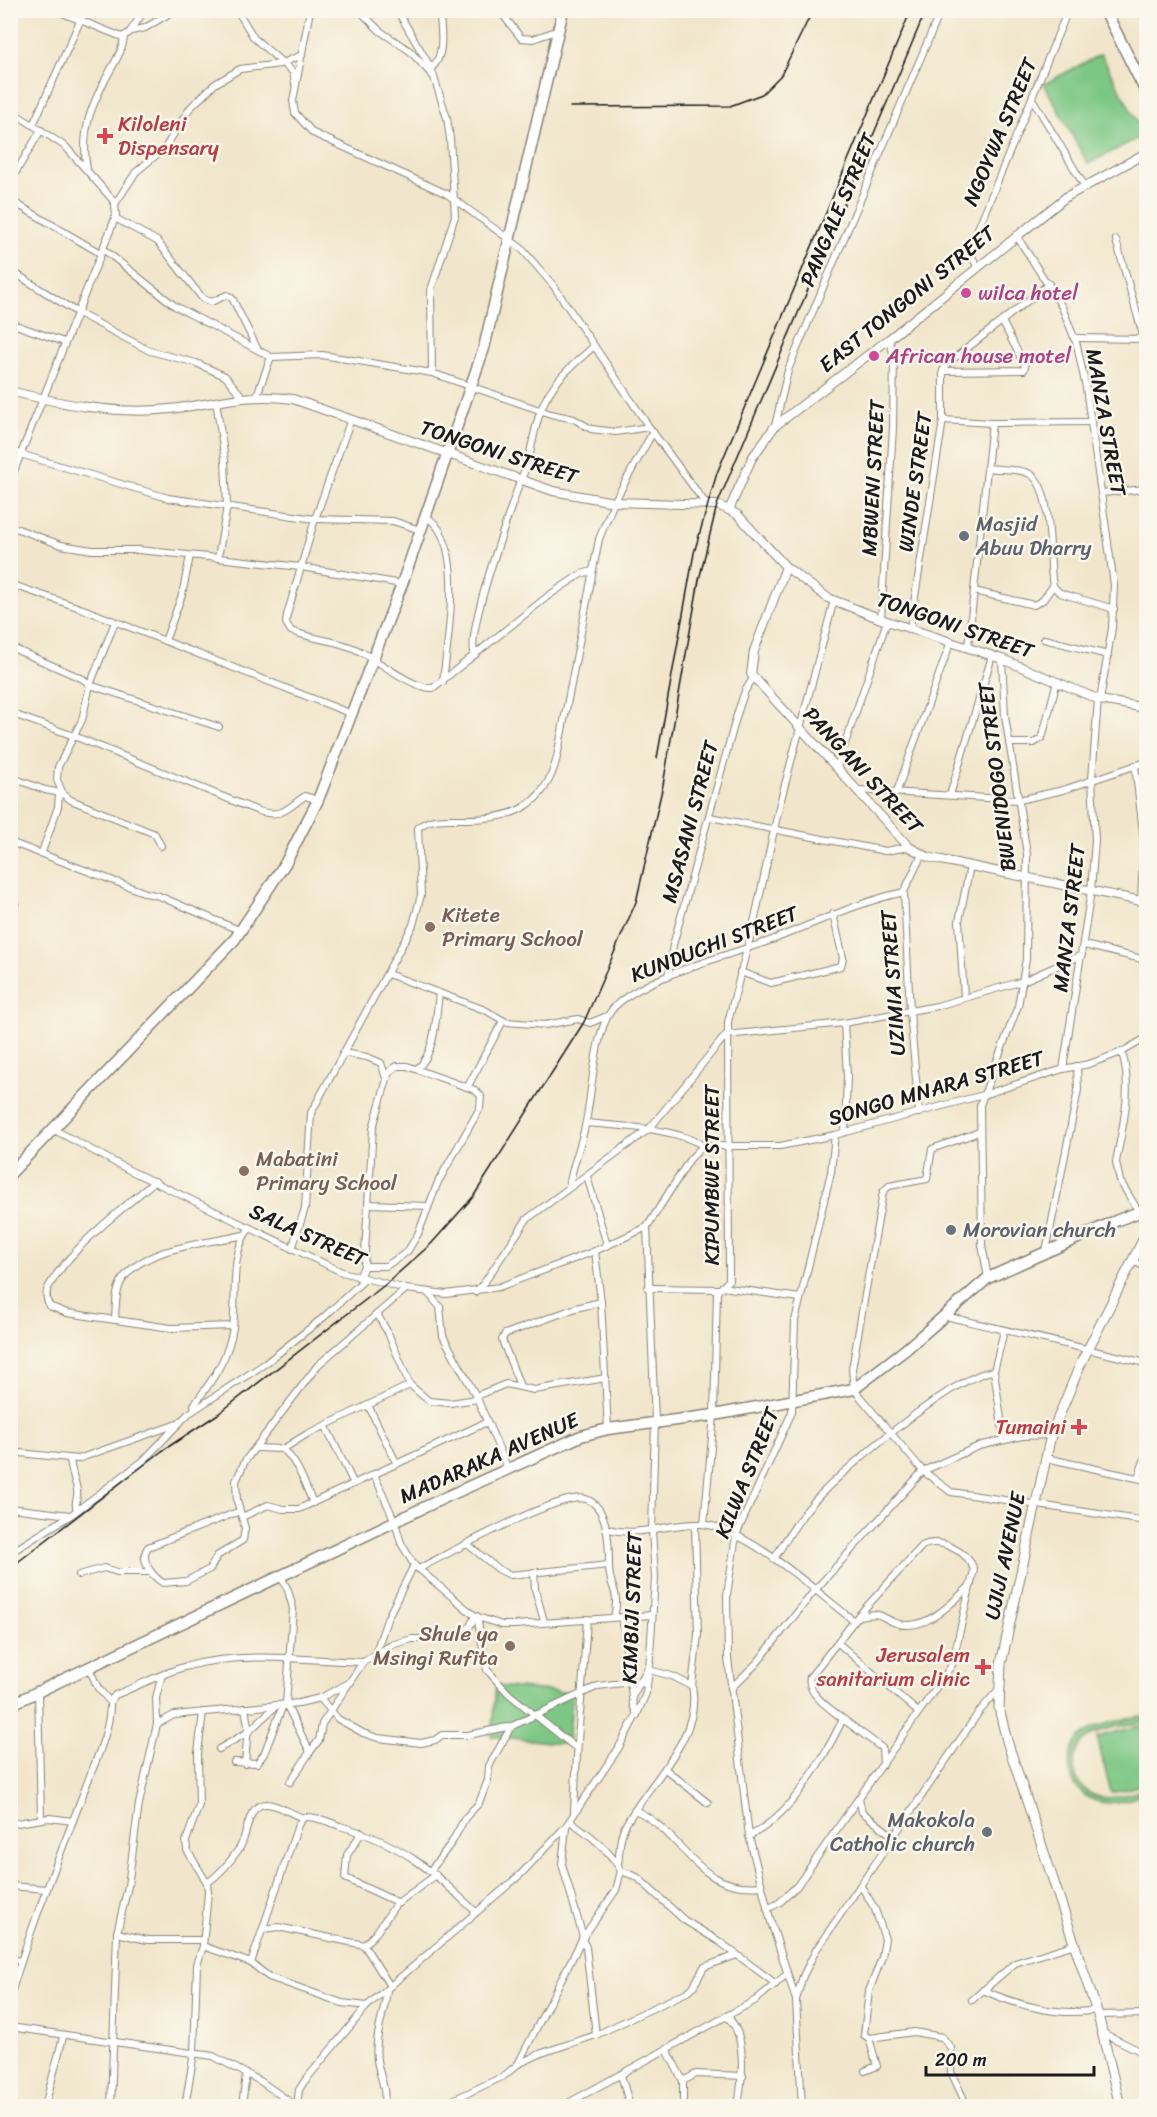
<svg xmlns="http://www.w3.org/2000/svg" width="1157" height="2117" font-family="Sriracha,sans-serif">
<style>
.green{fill:#7dc784;stroke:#4c7250;stroke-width:1.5}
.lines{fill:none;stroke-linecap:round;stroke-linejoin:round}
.minor-casing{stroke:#868174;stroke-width:8}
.tertiary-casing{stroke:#868174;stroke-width:10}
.secondary-casing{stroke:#868174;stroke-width:11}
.primary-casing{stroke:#868174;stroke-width:13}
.trunk-casing{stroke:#868174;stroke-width:13}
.minor{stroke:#fff;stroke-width:6}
.tertiary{stroke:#fff;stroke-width:8}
.secondary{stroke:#fff;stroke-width:9}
.primary{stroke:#fff;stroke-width:10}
.trunk{stroke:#fff;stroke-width:10}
.rail{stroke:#1c1c1c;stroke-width:1.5}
.health-dot{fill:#e0444e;stroke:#fbf7ec;stroke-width:2}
.hotel-dot{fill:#d1479c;stroke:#fbf7ec;stroke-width:2}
.worship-dot{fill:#6b7280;stroke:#fbf7ec;stroke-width:2}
.education-dot{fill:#8d6e63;stroke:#fbf7ec;stroke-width:2}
.labels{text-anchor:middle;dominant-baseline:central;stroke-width:5;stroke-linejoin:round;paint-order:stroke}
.health-label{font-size:21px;fill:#be3a42;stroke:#fbf7ec;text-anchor:end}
.street-label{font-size:21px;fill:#1c1c1c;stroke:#fbf7ec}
.hotel-label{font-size:21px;fill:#b23c85;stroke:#fbf7ec;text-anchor:start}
.worship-label{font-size:21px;fill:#5b616d;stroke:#fbf7ec;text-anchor:start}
.education-label{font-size:21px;fill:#785e54;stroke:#fbf7ec;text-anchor:start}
</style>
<rect width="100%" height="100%" fill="#fbf7ec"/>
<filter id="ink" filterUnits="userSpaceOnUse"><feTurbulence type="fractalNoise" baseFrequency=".0167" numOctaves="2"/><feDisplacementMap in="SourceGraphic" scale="12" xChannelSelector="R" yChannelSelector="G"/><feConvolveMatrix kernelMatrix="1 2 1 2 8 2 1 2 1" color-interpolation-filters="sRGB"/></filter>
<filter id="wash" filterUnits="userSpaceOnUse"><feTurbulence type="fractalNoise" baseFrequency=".008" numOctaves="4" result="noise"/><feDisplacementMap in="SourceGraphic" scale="24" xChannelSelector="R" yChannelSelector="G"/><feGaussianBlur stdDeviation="1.35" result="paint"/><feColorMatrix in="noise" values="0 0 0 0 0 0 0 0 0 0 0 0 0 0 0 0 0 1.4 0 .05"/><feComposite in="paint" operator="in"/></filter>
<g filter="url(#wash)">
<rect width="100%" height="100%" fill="#f1e6cb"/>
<!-- green -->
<g class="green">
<polygon points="1101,54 1144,135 1088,164 1044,84"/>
<polygon points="496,1686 573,1693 568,1744 491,1736"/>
<path d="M 1146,1715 L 1146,1721 C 1129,1725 1103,1727 1088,1737 C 1064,1753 1072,1793 1101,1797 C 1115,1800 1133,1792 1146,1789 L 1146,1794 C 1132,1798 1116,1805 1101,1802 C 1068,1797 1058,1754 1084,1734 C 1100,1722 1127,1720 1146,1715 Z"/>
<polygon points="1146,1724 1146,1784 1111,1793 1097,1737"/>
</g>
</g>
<g filter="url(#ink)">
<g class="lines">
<!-- minor casing -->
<g class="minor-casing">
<g id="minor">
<polyline points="55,10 122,37 129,33 145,10"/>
<polyline points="237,10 254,38 293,72 295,84"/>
<polyline points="310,10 293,101 295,113 313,133 447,194 521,248 553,285 649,427 706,504"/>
<polyline points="359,10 380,31 410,51 432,75"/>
<polyline points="397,10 431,68 447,118 450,139 455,216 431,290 432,373"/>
<polyline points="499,10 521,38 533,39 556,31"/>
<polyline points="131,31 145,28 175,10"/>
<path d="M 431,68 C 446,57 441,27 439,10"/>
<polyline points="1033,100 1084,185"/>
<polyline points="10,110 66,147 112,199 115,204 116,216 10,481"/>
<polyline points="33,125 85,10"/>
<path d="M 87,170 C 80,131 91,105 110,71 C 116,60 123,50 124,37"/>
<polyline points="10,182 41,130"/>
<polyline points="10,200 100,253"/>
<polyline points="115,204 136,172 165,148 190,108 215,84 240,69 280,64 302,55"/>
<polyline points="115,218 157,241 203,299 211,302 227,295 232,298 258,350"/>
<polyline points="1016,235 1062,307 1077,345 1086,388 1114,585 1112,628 1100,700"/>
<polyline points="1116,240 1144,339"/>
<polyline points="103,249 175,306 271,357 322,355 432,373 551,414 574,419 591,429 616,432 649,427"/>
<polyline points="977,266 970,253 970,248 1068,10"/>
<polyline points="10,270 78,313 150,351 196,363 225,376 242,396"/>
<polyline points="10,323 64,342"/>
<polyline points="1074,338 1146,339"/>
<polyline points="943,371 1024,370 1025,366 1002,321"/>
<polyline points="257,395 271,357"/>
<polyline points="216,401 225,460 227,506 218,558"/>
<path d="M 351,419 L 315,519 L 287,615 L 286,623 L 291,631 C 314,640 341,640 363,653 C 380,662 414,689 433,688 L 548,596 L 581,574 L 592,571"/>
<polyline points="943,420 992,423 1091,422"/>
<polyline points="775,426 788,370 941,10"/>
<polyline points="10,451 168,498 315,519 393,521 420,530"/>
<path d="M 988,468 C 1000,470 1019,468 1030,474 C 1054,487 1048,561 1053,586 L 1060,593 L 1114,609"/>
<polyline points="1102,493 1146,489"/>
<path d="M 425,516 C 467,538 447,642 443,682"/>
<polyline points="10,526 61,545 92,550 138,550 218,558 301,567 402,584"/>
<polyline points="10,584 83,609 352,714"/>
<polyline points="974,591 1034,605 1043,600 1053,586"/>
<polyline points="881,619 893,428 894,356 889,339"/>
<polyline points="115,622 90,685 82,720 58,767 57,780 63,794 71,800 155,834 161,846"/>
<polyline points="910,628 943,420 943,371 947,364 1049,284"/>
<polyline points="1044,639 1108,655"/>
<polyline points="165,641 182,595 190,556"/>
<polyline points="968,646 992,423"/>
<polyline points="10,647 83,679 90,685 219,727"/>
<path d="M 475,655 C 464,634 511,510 520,481 C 532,459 532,433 541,410 C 551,382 572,366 593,347"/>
<path d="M 10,713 L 74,736 L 258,811 C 283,818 286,809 305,796 L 318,800"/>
<polyline points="1009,743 1034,743 1042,738 1057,681"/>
<polyline points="1135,765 1144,840 1141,901"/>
<polyline points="837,767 887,621"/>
<polyline points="10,777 45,790 61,793"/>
<polyline points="858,790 1019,800 1063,790 1146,762"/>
<polyline points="897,791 951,641"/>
<polyline points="950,795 992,656"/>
<polyline points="710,817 885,851 909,847"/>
<polyline points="10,842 146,893 159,896 241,931"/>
<polyline points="42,852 58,807 59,794"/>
<polyline points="10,902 15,904"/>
<polyline points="1084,945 1146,960"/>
<polyline points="740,972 771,983 841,966 843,958 833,914"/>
<polyline points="388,974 485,1010 506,1022 545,1025 578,1019 590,1023 607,1016"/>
<polyline points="668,977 673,945 738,711 745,691 753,678"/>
<polyline points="964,997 959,921 970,866"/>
<polyline points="844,1023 847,1076 845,1132"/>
<path d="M 1122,1052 C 1133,1091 1123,1123 1116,1162 L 1120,1181 L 1139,1212"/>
<polyline points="343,1053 367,1057 381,1063 386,1078"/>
<path d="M 417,1069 C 436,1053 436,1015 439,993"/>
<polyline points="1063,1069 1091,891 1095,840 1092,779 1098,699"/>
<polyline points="468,1086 503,1021"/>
<polyline points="919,1113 910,1012 904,892 922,854"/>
<path d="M 586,1123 C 617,1126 679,1128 703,1146"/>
<polyline points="53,1129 127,1169 342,1272 406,1289 446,1294 499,1287 595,1251 647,1227 690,1159 703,1146 780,1146 835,1135 983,1095 1063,1069 1089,1064 1122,1052 1146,1038"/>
<polyline points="979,1132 932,1149 927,1179 889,1186 883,1192 852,1369 854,1389 861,1398 923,1471 951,1492 1146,1521"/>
<polyline points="587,1176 607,1245"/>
<path d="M 155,1181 C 120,1211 70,1248 48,1288 C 45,1294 47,1300 49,1306 L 67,1313 L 171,1328 L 233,1326"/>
<path d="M 569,1187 C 572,1166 581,1146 585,1126 C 592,1097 594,1033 611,1011 C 635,979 732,954 772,940 C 816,923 858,902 904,892"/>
<polyline points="369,1204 428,1206"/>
<path d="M 292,1249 L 305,1208 L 311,1113 L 413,925 L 421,895 L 418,828 C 430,817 446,819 462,819 C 511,820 545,808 557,757 L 599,539 L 614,502 L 653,432"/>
<polyline points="595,1251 601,1302 608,1429"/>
<polyline points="1046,1251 1078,1090 1077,1066"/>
<polyline points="1132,1261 1146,1267"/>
<polyline points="359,1278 364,1266 373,1128 389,1072 397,1066 407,1066 475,1090 481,1096 480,1108 438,1182 418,1234 407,1252 386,1266 364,1266"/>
<polyline points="988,1278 982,1245 980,1105 1018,1006 1026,959 1027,854 1005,716 1002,659"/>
<polyline points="722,1287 800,1298"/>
<polyline points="648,1288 718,1289"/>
<polyline points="427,1292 440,1307 443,1336 476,1396 508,1469"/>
<polyline points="475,1292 484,1283 527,1219 649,1129 726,1035 844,1023 937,1006 1023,981 1082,955"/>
<polyline points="945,1316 1146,1363"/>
<path d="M 115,1319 C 116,1307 115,1293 121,1282 C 140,1247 209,1243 244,1235"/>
<polyline points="1004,1331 994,1371 1004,1439"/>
<polyline points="410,1385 429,1401 450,1403 477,1399"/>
<polyline points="520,1386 502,1340 505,1334 576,1308 601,1302"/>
<polyline points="476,1396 506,1384 534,1390 606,1378"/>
<polyline points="368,1405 397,1464"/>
<path d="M 195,1409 L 194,1405 C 212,1381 229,1357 233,1327 C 237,1298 229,1251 250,1228"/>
<polyline points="326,1427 354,1484"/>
<path d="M 255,1448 L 283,1449 C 299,1464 304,1483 313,1503"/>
<polyline points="283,1449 307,1434 410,1385 388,1333 377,1314"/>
<polyline points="10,1452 78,1459 177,1424"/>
<polyline points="1046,1458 1146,1480"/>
<path d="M 70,1459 C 71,1471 75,1479 77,1490 C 79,1498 73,1502 77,1510"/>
<polyline points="374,1474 395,1522 401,1543 414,1565 475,1616 502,1625 515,1625 652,1615"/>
<polyline points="1138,1478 1146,1455"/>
<polyline points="10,1508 70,1515"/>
<path d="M 240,1511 L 148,1547 C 139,1560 152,1576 163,1583 L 186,1581 L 210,1569 L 217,1556 L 243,1540 L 245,1528 L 237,1501 L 236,1481 L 245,1461 L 318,1365 L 406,1289"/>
<polyline points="242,1517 268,1505 283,1509 299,1509 487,1422"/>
<polyline points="704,1524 714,1415 717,1292 729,1280 728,1022 755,918 779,807 834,600"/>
<path d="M 606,1528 C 638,1539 668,1522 701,1524 C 746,1527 818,1593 854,1621"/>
<polyline points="467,1544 498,1569 510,1575 609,1565"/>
<polyline points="10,1553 71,1515 143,1461 188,1414 266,1363 324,1317 365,1279"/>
<path d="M 774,1559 C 788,1537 801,1514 820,1495 C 849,1465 955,1375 994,1371"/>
<path d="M 418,1569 C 446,1555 560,1491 586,1499 C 609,1507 609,1545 609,1564 C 608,1588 621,1589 614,1617"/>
<polyline points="534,1572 535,1589 544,1621"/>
<polyline points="79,1575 104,1568 117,1572 151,1572"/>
<polyline points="281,1577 288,1590 293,1609 286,1704 310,1752 290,1782"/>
<polyline points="477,1616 487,1670 509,1694 576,1748"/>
<path d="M 859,1616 C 887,1611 878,1618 899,1624 C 927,1631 953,1602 971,1585"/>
<polyline points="622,1617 633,1705 637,1715"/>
<polyline points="838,1643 918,1712"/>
<polyline points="374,1657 388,1617 414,1565"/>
<polyline points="692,1686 698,1635 695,1524"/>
<polyline points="731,1688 757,1663 815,1590 923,1471 979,1446 1022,1436 1051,1435"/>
<polyline points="38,1692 41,1819"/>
<polyline points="632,1697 650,1664"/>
<polyline points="320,1698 338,1719 363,1733 378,1738 421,1743 435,1740 442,1735 468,1735 512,1726 598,1686 630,1682 647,1684"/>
<path d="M 110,1702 L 115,1695 C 139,1686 163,1672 188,1666 C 244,1651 306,1660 363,1662"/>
<polyline points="245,1708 248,1726 245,1764"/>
<polyline points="843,1719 882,1748 883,1763"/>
<polyline points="157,1724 156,1698 162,1675"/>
<polyline points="219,1749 248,1732 277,1705"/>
<polyline points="310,1752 319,1740 322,1724 363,1662 391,1645 412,1639 441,1639 459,1636 469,1628 475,1616"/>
<polyline points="234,1762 257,1763 264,1754 283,1705"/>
<polyline points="665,1769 708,1803"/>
<polyline points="859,1798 862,1812 894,1837"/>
<path d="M 637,1811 C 686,1835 696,1893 761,1886"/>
<path d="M 574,1814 C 576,1749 583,1684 587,1619"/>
<polyline points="10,1824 49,1818 73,1821"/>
<polyline points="566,1827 562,1864 583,1937"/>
<polyline points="362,1832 347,1855 345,1878 399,1903"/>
<path d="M 749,1836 C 791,1816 823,1760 843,1719 C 831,1709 806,1694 810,1677 L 858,1616 L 922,1546 C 940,1537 969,1552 974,1570 L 952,1665 L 797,1886 L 779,1903 L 767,1909"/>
<path d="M 618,1864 C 620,1852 619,1839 624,1828 C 646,1784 703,1739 692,1686 L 672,1676 L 649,1670"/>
<polyline points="431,1870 452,1842 465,1818 479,1803 488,1780 489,1766 511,1727"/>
<polyline points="621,1871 637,1877 684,1920 720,1942 776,1984"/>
<path d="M 207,1883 C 219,1875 230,1862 239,1849 C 248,1838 246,1803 267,1804 C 279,1805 292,1814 303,1818"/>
<polyline points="10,1886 47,1889"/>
<polyline points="861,1886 875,1909 885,1939 882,1957 869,1991 864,2035 869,2038 914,2032 942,2037 951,2048 951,2072 967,2106"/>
<polyline points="263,1929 278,1927 364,1945"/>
<polyline points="117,1933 147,1940 203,1940"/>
<polyline points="582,1939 586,1947 596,2035"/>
<polyline points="203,1946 251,1963 269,1977 342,2003 367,2006"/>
<polyline points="10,1959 21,1961"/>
<path d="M 251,1963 L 298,1825 L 304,1817 C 316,1816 329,1822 340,1826 C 403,1844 430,1869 476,1912"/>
<polyline points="390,1986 364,1945 376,1933 396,1904 436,1875"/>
<path d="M 983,1990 C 1016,2005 1060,2017 1096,2010"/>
<path d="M 10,1997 C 30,1928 58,1861 83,1794 C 93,1766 111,1731 110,1702 L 98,1688 L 89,1668"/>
<polyline points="796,2000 771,1922 749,1836 728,1658 727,1595 736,1535 792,1412 795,1321 831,1172 835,1135"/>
<polyline points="972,2000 1015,1963 1075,1944"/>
<polyline points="1098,2015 1146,2014"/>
<path d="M 726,2016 C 748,2032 742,2082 738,2106"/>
<polyline points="10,2027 213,2056 260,2081 296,2106"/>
<polyline points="1103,2033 1146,2054"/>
<polyline points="667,2050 683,2081 683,2106"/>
<polyline points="518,2064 542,2053 596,2035 687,1992 693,1987 704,1967 737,1955"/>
<polyline points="865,2071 877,2066 869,2038"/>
<polyline points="621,2075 630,2106"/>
<polyline points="683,2081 696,2074 743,2076"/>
<polyline points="45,2106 63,2037"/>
<polyline points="111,2106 117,1933 128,1886 139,1804 157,1724 174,1715 299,1703 320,1698 351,1682"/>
<polyline points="185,2106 194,2053 197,1965 203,1946 208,1892 207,1883 187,1850 186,1841 199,1805 198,1753 203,1712"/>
<polyline points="242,2106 246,2074"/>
<polyline points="297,2106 299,2090 304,2082 367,2006 521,1874 566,1826 618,1749 639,1710 646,1693 649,1670 655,1578 652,1530 655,1421 647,1227"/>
<path d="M 383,2106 C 388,2090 379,2076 377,2060 C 374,2035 385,2013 387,1990"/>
<path d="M 440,2106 L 504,2076 L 518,2064 L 582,1939 L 616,1890 L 621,1871 C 610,1850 589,1834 570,1821"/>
<polyline points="563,2106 756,2000 786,1975"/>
<polyline points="802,2106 796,2000 803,1976 816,1950 979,1712 999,1689"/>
</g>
</g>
<!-- tertiary casing -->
<g class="tertiary-casing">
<g id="tertiary">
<path d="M 10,391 C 62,404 116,415 170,409 C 214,404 248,392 293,399 L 553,491 L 614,502 L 717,505 L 729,510 L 738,515 L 786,567 L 828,598 L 881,619 L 1002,659 L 1100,700 L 1146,708"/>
<polyline points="729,510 752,458 775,426 889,339 1066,197 1146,153"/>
<polyline points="786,567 754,651 751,674 909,847 928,857 941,860 1146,902"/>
</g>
</g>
<!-- secondary casing -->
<g class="secondary-casing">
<polyline id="secondary" points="1120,2106 1098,2015 1007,1741 999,1708 1001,1664 1051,1435 1081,1363 1146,1234"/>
</g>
<!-- primary casing -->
<g class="primary-casing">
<polyline id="primary" points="10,1705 446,1497 581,1436 608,1429 714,1415 854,1389 905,1350 988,1278 1118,1220 1139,1212 1146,1213"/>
</g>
<!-- trunk casing -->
<g class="trunk-casing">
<g id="trunk">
<polyline points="1105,10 1146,92"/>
<polyline points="10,1174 235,939 286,862 318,800 402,584 484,348 563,10"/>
</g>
</g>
<!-- minor -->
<use href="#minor" class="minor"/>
<!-- tertiary -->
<use href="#tertiary" class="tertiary"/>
<!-- secondary -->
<use href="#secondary" class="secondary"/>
<!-- primary -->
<use href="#primary" class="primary"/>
<!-- trunk -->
<use href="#trunk" class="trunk"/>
<!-- rail -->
<g class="rail">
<polyline points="892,14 893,10"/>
<polyline points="570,107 730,106 762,94 781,75 813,10"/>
<polyline points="657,758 694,553 717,473 911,10"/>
<polyline points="10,1568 162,1451 218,1414 386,1284 431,1244 473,1197 584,1022 636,902 663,785 699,580 717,505 926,10"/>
</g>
</g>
</g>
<!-- markers -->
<g class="health-dot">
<path d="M102 127h6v6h6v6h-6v6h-6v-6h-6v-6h6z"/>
<path d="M1076 1418h6v6h6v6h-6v6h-6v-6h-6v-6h6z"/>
<path d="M980 1658h6v6h6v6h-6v6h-6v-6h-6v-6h6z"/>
</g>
<g class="hotel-dot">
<circle cx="966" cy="293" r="6"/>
<circle cx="874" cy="356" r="6"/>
</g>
<g class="worship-dot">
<circle cx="964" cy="536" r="6"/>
<circle cx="951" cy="1230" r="6"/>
<circle cx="987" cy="1832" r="6"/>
</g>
<g class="education-dot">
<circle cx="430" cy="927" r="6"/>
<circle cx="244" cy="1171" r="6"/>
<circle cx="510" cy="1646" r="6"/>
</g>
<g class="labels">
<!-- health labels -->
<g class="health-label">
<text x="118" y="124" text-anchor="start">Kiloleni<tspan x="118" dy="24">Dispensary</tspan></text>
<text x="1066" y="1427">Tumaini</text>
<text x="970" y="1655">Jerusalem<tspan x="970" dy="24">sanitarium clinic</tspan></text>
</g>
<!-- street labels -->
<g class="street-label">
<text transform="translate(1000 132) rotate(-67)">NGOYWA STREET</text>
<text transform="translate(838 210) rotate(-67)">PANGALE STREET</text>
<text transform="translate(907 299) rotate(-39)">EAST TONGONI STREET</text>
<text transform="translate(1106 422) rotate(80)">MANZA STREET</text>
<text transform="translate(499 452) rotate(18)">TONGONI STREET</text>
<text transform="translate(873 478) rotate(-87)">MBWENI STREET</text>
<text transform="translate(915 482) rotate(-82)">WINDE STREET</text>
<text transform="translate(955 625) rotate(19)">TONGONI STREET</text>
<text transform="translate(863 770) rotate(47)">PANGANI STREET</text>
<text transform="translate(997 777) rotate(-97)">BWENIDOGO STREET</text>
<text transform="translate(690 822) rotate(-75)">MSASANI STREET</text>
<text transform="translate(1069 918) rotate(-83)">MANZA STREET</text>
<text transform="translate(714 944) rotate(-21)">KUNDUCHI STREET</text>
<text transform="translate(893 983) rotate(-94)">UZIMIA STREET</text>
<text transform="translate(936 1088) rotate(-16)">SONGO MNARA STREET</text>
<text transform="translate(712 1175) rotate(-90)">KIPUMBWE STREET</text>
<text transform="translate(308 1235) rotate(24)">SALA STREET</text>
<text transform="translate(489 1458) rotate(-24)">MADARAKA AVENUE</text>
<text transform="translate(747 1473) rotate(-68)">KILWA STREET</text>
<text transform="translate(1005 1556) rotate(-78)">UJIJI AVENUE</text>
<text transform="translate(632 1608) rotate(-88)">KIMBIJI STREET</text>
</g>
<!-- hotel labels -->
<g class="hotel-label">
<text x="978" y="293">wilca hotel</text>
<text x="886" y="356">African house motel</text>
</g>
<!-- worship labels -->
<g class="worship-label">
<text x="976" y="524">Masjid<tspan x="976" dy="24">Abuu Dharry</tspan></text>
<text x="963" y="1230">Morovian church</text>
<text x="975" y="1820" text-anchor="end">Makokola<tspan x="975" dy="24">Catholic church</tspan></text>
</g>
<!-- education labels -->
<g class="education-label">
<text x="442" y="915">Kitete<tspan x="442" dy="24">Primary School</tspan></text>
<text x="256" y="1159">Mabatini<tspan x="256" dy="24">Primary School</tspan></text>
<text x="498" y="1634" text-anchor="end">Shule ya<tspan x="498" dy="24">Msingi Rufita</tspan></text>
</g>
</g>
<!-- margin -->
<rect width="1157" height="2117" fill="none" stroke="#fbf7ec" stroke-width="36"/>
<!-- scale -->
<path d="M926 2066v9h168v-9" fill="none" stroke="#1c1c1c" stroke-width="3"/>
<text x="935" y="2066" font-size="18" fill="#1c1c1c" stroke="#fbf7ec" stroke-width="4.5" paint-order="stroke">200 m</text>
</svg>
